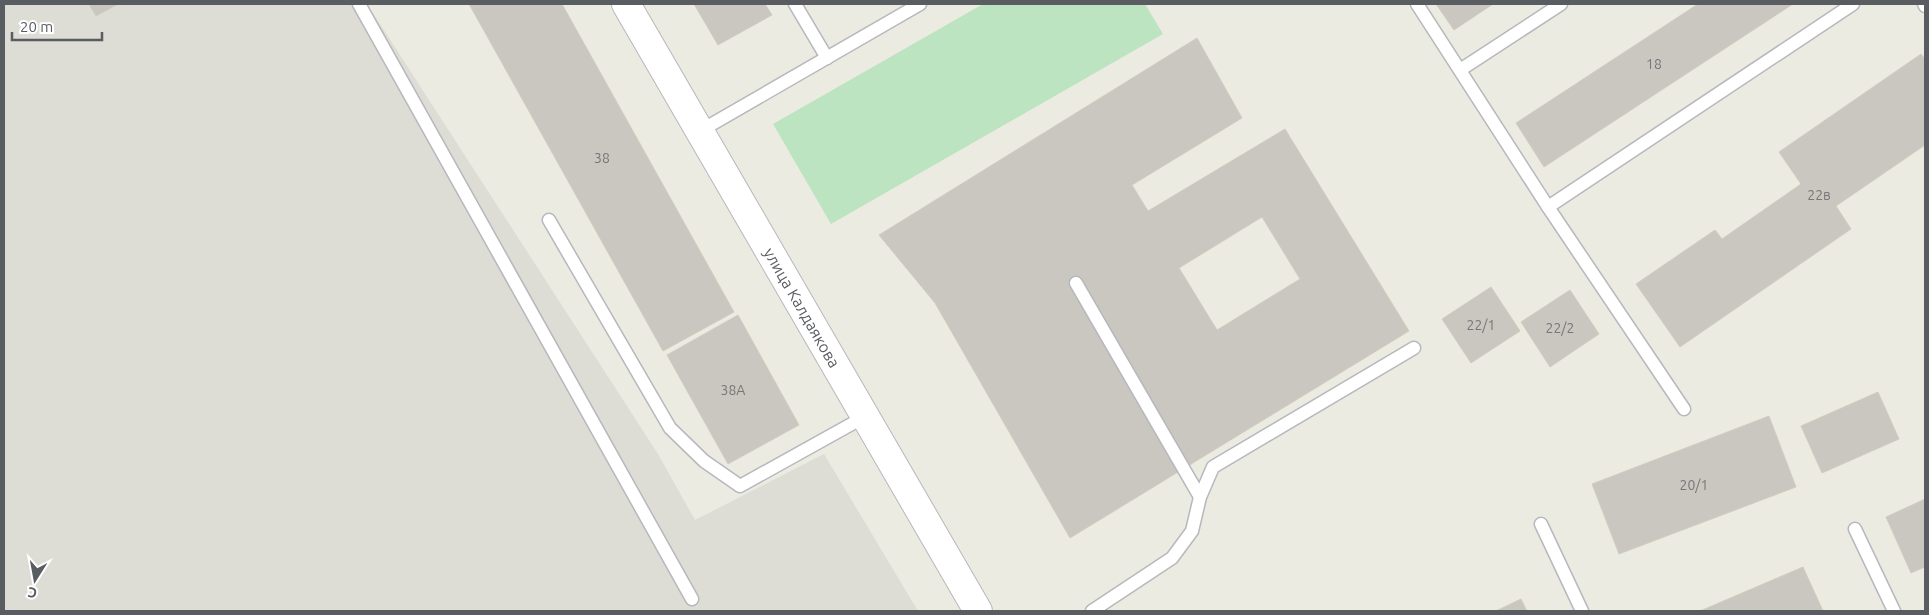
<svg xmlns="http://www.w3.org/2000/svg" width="1929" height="615" font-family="Ubuntu,sans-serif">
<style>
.industrial{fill:#dddcd5}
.green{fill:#bde4c0}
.building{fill:#c9c7c0;stroke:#d1cdbf;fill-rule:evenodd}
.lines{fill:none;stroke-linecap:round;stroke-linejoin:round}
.service-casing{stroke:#b6b8bd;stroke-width:15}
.tertiary-casing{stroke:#b6b8bd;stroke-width:30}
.service{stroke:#fff;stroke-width:12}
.tertiary{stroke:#fff;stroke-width:28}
.labels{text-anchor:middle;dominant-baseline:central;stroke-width:5;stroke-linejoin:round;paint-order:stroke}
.number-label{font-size:14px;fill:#757779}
.street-label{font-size:16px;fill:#595c61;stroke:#fff}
</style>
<rect width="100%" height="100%" fill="#ecebe1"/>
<!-- industrial -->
<polygon class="industrial" points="4,4 367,4 658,454 695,520 824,454 918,611 4,611"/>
<!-- green -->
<polygon class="green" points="983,4 1145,4 1163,34 831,224 773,124"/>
<!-- building -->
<g class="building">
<polygon points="89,4 118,4 96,16"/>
<polygon points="469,4 562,4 734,312 663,351"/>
<polygon points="694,4 765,4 772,15 718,45"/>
<polygon points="1436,4 1493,4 1454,30"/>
<polygon points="1698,4 1793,4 1544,167 1516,123"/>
<path d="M 1197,38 L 1242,118 L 1132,185 L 1148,211 L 1285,129 L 1409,331 L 1070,538 L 935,303 L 879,235 ZM 1262,217 L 1300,279 L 1217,330 L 1179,268 Z"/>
<polygon points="1921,54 1925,59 1925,145 1836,206 1851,229 1680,347 1636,284 1715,230 1722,239 1801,184 1779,152"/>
<polygon points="1491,287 1520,331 1471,363 1442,319"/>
<polygon points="1570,290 1599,334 1550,367 1521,322"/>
<polygon points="738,315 799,425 728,464 667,355"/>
<polygon points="1878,392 1899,439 1822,473 1801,426"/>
<polygon points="1769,416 1796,487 1619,554 1592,484"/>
<polygon points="1925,499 1925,567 1911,573 1886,517"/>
<polygon points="1803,567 1823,611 1700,611"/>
<polygon points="1521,599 1527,611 1496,611"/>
</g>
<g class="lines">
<!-- service casing -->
<g class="service-casing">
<g id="service">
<polyline points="359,4 692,599"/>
<polyline points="795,4 827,58"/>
<polyline points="1417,4 1548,207 1853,4"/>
<polyline points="1924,4 1925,6"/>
<polyline points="1460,70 1561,4"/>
<polyline points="700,131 920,4"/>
<polyline points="1548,207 1684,409"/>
<polyline points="549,220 670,428 704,461 740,486 866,416"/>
<polyline points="1076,283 1200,497"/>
<polyline points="1541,524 1582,611"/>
<polyline points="1855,529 1894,611"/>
<polyline points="1092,611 1172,558 1192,531 1200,497 1213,467 1414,348"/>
</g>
</g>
<!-- tertiary casing -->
<g class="tertiary-casing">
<g id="tertiary">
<path id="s1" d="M 626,4 L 978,611"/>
</g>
</g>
<!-- service -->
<use href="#service" class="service"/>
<!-- tertiary -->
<use href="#tertiary" class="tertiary"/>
</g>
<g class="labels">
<!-- number labels -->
<g class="number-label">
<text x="1654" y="64">18</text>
<text x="602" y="158">38</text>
<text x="1819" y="195">22в</text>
<text x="1481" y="325">22/1</text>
<text x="1560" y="328">22/2</text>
<text x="733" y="390">38А</text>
<text x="1694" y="485">20/1</text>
</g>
<!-- street labels -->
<g class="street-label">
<text stroke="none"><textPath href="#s1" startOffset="351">улица Калдаякова</textPath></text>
</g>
</g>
<!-- border -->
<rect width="1929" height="615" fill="none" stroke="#595c61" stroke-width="10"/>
<!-- north arrow -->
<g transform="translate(35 580) rotate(191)" stroke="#ffffff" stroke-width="4" paint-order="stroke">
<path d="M0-4L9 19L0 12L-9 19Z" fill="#595c61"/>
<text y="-8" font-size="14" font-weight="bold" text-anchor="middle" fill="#595c61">С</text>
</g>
<!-- scale -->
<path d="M12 32v8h90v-8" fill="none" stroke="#595c61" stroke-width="2.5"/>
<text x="20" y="32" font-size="15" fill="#595c61" stroke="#ffffff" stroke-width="4" paint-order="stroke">20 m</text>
</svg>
